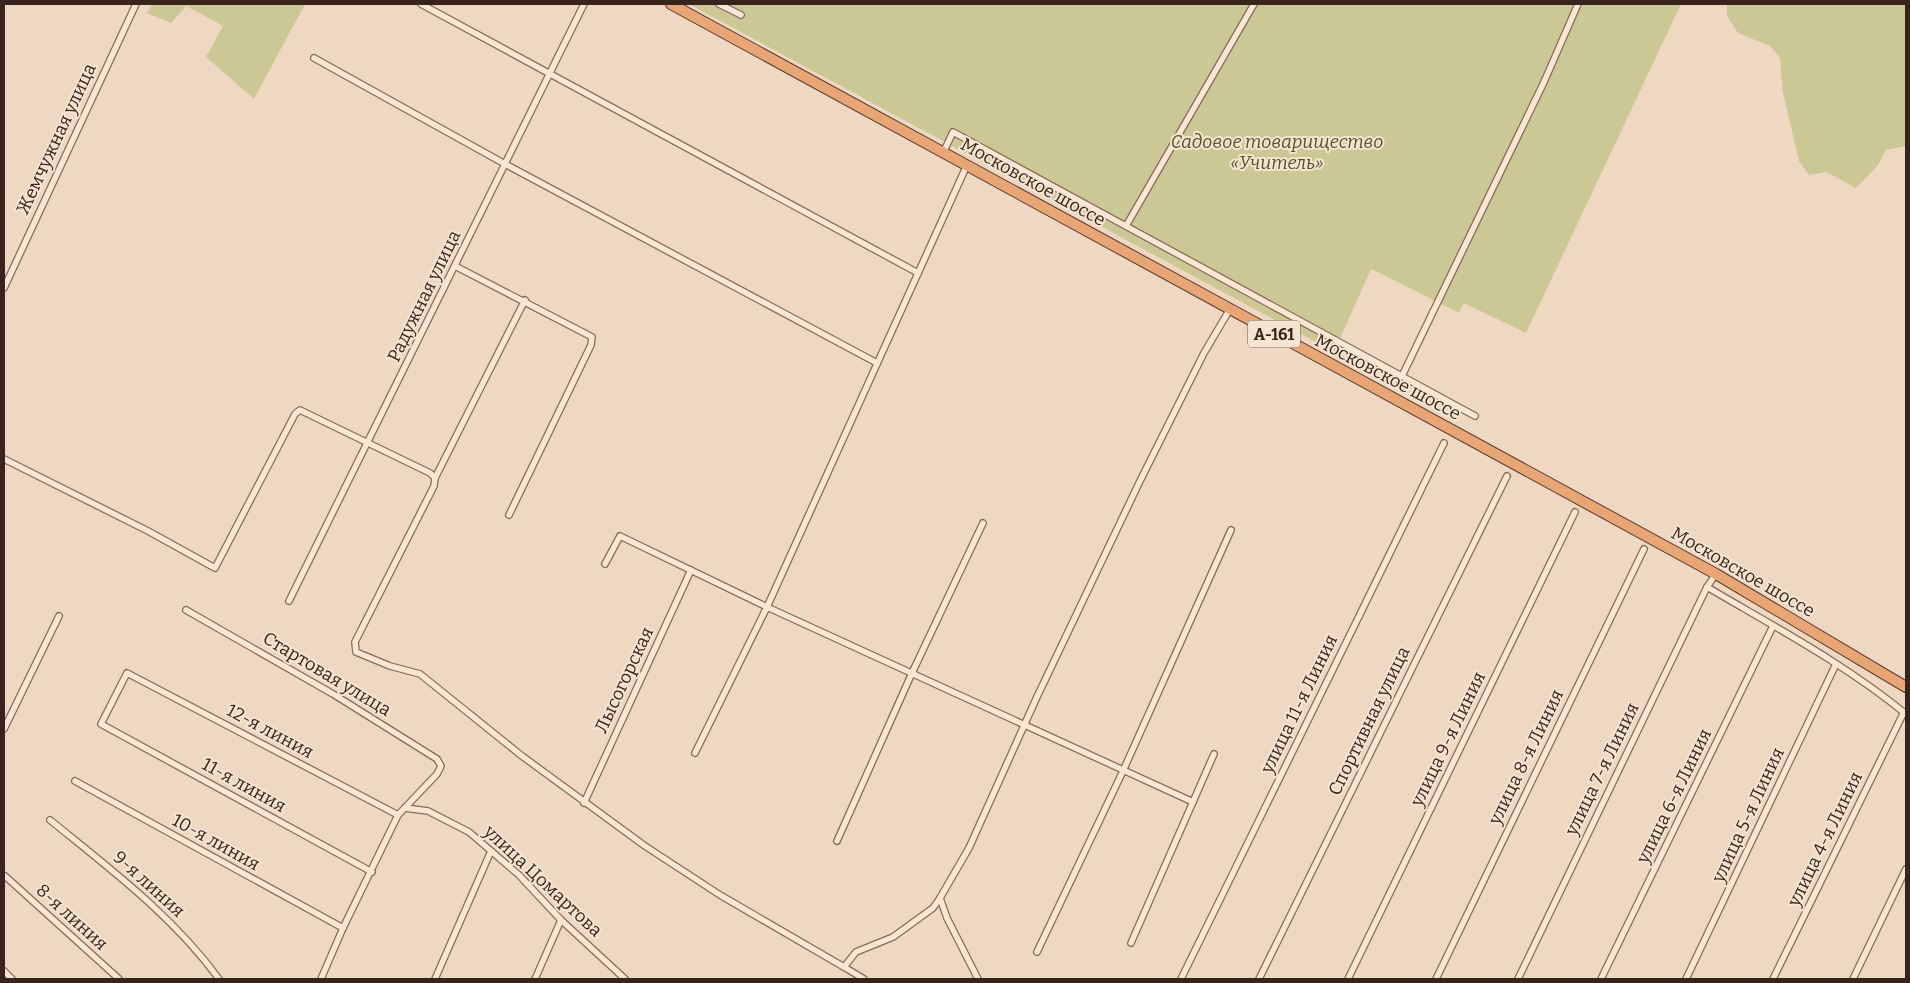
<svg xmlns="http://www.w3.org/2000/svg" width="1910" height="983" font-family="Bitter,serif">
<style>
.green{fill:#ccc895}
.lines{fill:none;stroke-linecap:round;stroke-linejoin:round}
.minor-casing{stroke:#876959;stroke-width:8}
.trunk-casing{stroke:#55382d;stroke-width:12}
.minor{stroke:#f9e7d4;stroke-width:5.5}
.trunk{stroke:#e8a675;stroke-width:10}
.labels{text-anchor:middle;dominant-baseline:central;stroke-width:4;stroke-linejoin:round;paint-order:stroke}
.shield{fill:#f5e4d1;stroke:#705e53;stroke-width:1}
.shield-label{font-size:16px;font-weight:bold;fill:#37251d}
.street-label{font-size:18px;fill:#37251d;stroke:#f5e4d1}
.park-label{font-size:18px;font-style:italic;fill:#505324;stroke:#f5e4d1}
</style>
<rect width="100%" height="100%" fill="#eed8c1"/>
<!-- green -->
<g class="green">
<polygon points="152,4 305,4 254,99 206,57 223,26 186,6 171,23 147,13"/>
<polygon points="689,4 1681,4 1526,333 1464,303 1459,313 1371,269 1334,352"/>
<polygon points="1727,4 1906,4 1906,146 1886,150 1878,165 1856,188 1826,172 1809,175 1799,161 1783,93 1780,58 1770,46 1738,33 1727,16"/>
</g>
<g class="lines">
<!-- minor casing -->
<g class="minor-casing">
<g id="minor">
<polyline points="421,4 918,273"/>
<polyline points="719,4 741,15"/>
<polyline points="314,58 505,164 877,363"/>
<polyline points="944,151 953,132 1475,416"/>
<polyline points="1126,226 1254,4"/>
<polyline points="455,266 592,337 591,345 509,515"/>
<polyline points="4,288 136,4"/>
<polyline points="1402,376 1544,82 1578,4"/>
<polyline points="4,459 148,531 215,568 295,414 300,410 430,473 435,478 434,486 355,642 356,652 390,666 420,674 522,756 645,846 720,895 844,967 856,952 893,937 933,908 940,898 969,848 1036,699 1140,481 1204,353 1230,309"/>
<polyline points="435,478 525,300"/>
<polyline points="605,564 620,536 767,607 1193,802"/>
<path d="M 1707,587 C 1775,627 1845,664 1906,714"/>
<polyline points="289,601 584,4"/>
<polyline points="186,610 333,694 437,759 441,766 437,774 398,815 343,928 321,979"/>
<polyline points="4,729 59,616"/>
<polyline points="695,753 767,607 967,165"/>
<polyline points="75,781 343,928"/>
<polyline points="584,803 691,570"/>
<polyline points="405,808 428,811 469,832 519,875 561,920 625,979"/>
<path d="M 50,820 C 110,869 173,916 219,979"/>
<polyline points="837,841 912,673 983,523"/>
<polyline points="372,872 101,724 127,673 398,815"/>
<polyline points="5,876 119,979"/>
<polyline points="940,898 947,918 978,979"/>
<polyline points="1131,943 1214,754"/>
<polyline points="1037,952 1123,771 1231,530"/>
<polyline points="844,967 864,979"/>
<polyline points="4,971 12,979"/>
<polyline points="435,979 491,851"/>
<polyline points="535,979 561,920"/>
<polyline points="1181,979 1444,443"/>
<polyline points="1259,979 1507,476"/>
<polyline points="1348,979 1575,512"/>
<polyline points="1436,979 1644,549"/>
<polyline points="1518,979 1707,587 1716,574"/>
<polyline points="1601,979 1773,626"/>
<polyline points="1686,979 1836,664"/>
<polyline points="1773,979 1904,712"/>
<polyline points="1853,979 1906,869"/>
</g>
</g>
<!-- trunk casing -->
<g class="trunk-casing">
<polyline id="trunk" points="671,4 1716,574 1906,687"/>
</g>
<!-- minor -->
<use href="#minor" class="minor"/>
<!-- trunk -->
<use href="#trunk" class="trunk"/>
</g>
<g class="labels">
<!-- shield labels -->
<rect class="shield" x="1248" y="320.5" width="52" height="27" rx="4"/>
<g class="shield-label">
<text x="1274" y="334">А-161</text>
</g>
<!-- street labels -->
<g class="street-label">
<text transform="translate(56 139) rotate(-65)">Жемчужная улица</text>
<text transform="translate(1033 182) rotate(29)">Московское шоссе</text>
<text transform="translate(424 296) rotate(-64)">Радужная улица</text>
<text transform="translate(1388 377) rotate(28)">Московское шоссе</text>
<text transform="translate(1743 572) rotate(30)">Московское шоссе</text>
<text transform="translate(327 674) rotate(31)">Стартовая улица</text>
<text transform="translate(624 680) rotate(-65)">Лысогорская</text>
<text transform="translate(1299 704) rotate(-64)">улица 11-я Линия</text>
<text transform="translate(1369 721) rotate(-64)">Спортивная улица</text>
<text transform="translate(270 731) rotate(28)">12-я линия</text>
<text transform="translate(1448 739) rotate(-64)">улица 9-я Линия</text>
<text transform="translate(1526 757) rotate(-64)">улица 8-я Линия</text>
<text transform="translate(1602 769) rotate(-64)">улица 7-я Линия</text>
<text transform="translate(244 785) rotate(29)">11-я линия</text>
<text transform="translate(1674 796) rotate(-64)">улица 6-я Линия</text>
<text transform="translate(1748 815) rotate(-65)">улица 5-я Линия</text>
<text transform="translate(1825 839) rotate(-64)">улица 4-я Линия</text>
<text transform="translate(216 842) rotate(29)">10-я линия</text>
<text transform="translate(543 881) rotate(43)">улица Цомартова</text>
<text transform="translate(149 884) rotate(42)">9-я линия</text>
<text transform="translate(72 917) rotate(42)">8-я линия</text>
</g>
<!-- park labels -->
<g class="park-label">
<text x="1277" y="142">Садовое товарищество<tspan x="1277" dy="21">«Учитель»</tspan></text>
</g>
</g>
<!-- border -->
<rect width="1910" height="983" fill="none" stroke="#37251d" stroke-width="10"/>
</svg>
